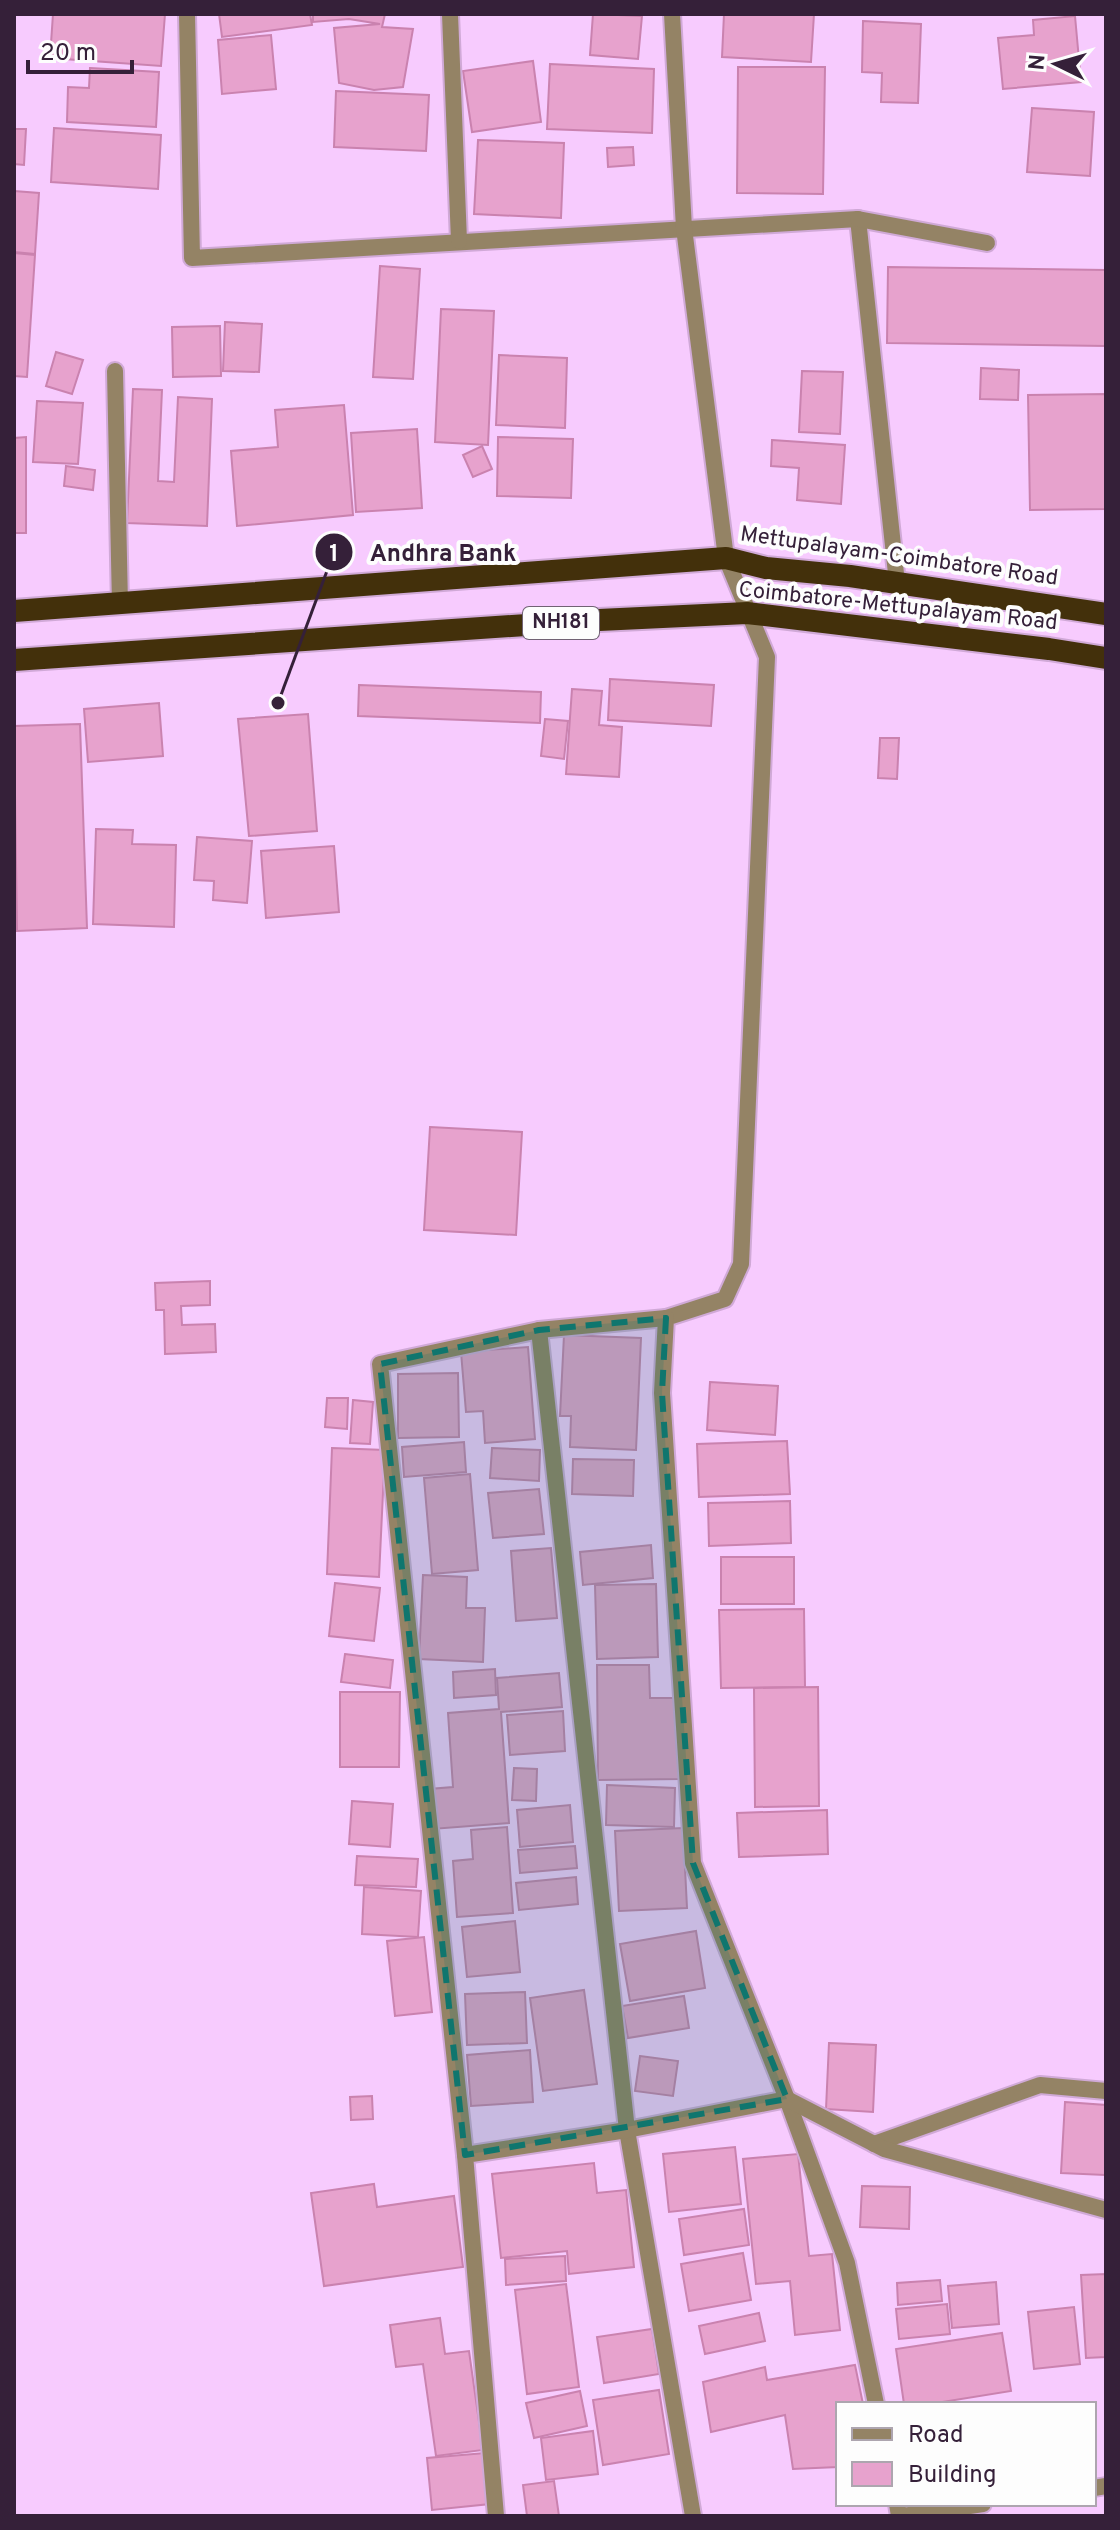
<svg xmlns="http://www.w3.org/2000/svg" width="1120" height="2530" font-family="Overpass,sans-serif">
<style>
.building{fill:#e7a2cd;stroke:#ca82af;stroke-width:2}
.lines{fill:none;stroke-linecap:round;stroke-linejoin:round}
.service-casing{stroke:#d0a9d7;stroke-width:20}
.minor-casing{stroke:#d0a9d7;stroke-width:20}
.trunk-casing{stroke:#d0a9d7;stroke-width:26}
.service{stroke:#948365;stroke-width:16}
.minor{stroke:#948365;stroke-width:16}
.trunk{stroke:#43300b;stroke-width:22}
.marked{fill:#0f766e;fill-opacity:0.2;stroke:#0f766e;stroke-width:6;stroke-dasharray:16 10;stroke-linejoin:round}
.labels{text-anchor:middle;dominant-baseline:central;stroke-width:8;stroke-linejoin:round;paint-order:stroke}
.shield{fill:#fdfdfd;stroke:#716274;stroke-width:2}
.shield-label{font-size:20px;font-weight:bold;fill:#352039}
.street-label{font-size:22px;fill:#352039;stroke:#fdfdfd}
.leader{fill:none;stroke:#352039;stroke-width:3}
.callout-dot{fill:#352039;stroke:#fdfdfd;stroke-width:3}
.mark-label{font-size:24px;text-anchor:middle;font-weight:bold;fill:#fff}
.callout-label{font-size:24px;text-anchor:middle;font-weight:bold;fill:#352039;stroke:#fdfdfd;stroke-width:8;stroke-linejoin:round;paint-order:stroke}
</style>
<rect width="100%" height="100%" fill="#f7cbfe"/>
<!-- building -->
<g class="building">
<polygon points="53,14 165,14 161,66 50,58"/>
<polygon points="219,14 310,14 312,25 222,37"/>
<polygon points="313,14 385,14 382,27 413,29 403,87 374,90 339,83 334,28 380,24 349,19 313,22"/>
<polygon points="593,14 642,16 638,59 590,55"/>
<polygon points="724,14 814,14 811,62 722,57"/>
<polygon points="1075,16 1081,82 1003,89 998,38 1034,35 1033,20"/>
<polygon points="863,21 921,24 918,103 881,102 882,73 862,72"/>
<polygon points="271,35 276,89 222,94 218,40"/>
<polygon points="533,61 541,122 472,132 463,71"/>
<polygon points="550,64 654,69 652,133 547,129"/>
<polygon points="738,67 825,67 823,194 737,193"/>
<polygon points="90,68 159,72 156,127 67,122 68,87 89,88"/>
<polygon points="336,91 429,95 426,151 334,147"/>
<polygon points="1032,108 1094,112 1090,176 1027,172"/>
<polygon points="54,128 161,135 158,189 51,182"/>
<polygon points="14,129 26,129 24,165 14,164"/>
<polygon points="478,140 564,143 561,218 474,214"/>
<polygon points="633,147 634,165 608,167 607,148"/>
<polygon points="14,191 39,193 35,254 14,252"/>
<polygon points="14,253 35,255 27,377 14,376"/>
<polygon points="380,266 420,269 413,379 373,377"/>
<polygon points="888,267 1106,270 1106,346 887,343"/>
<polygon points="441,309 494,311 488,445 435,442"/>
<polygon points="225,322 262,324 259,372 223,371"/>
<polygon points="220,326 221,376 173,377 172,327"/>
<polygon points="56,352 83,360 72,394 46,386"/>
<polygon points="499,355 567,358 565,428 496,425"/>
<polygon points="981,368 1019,370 1018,400 980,399"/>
<polygon points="802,371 843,372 840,434 799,432"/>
<polygon points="133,389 162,390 158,481 174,482 178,397 212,399 207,526 127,523"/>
<polygon points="1106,394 1106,509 1030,510 1028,395"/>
<polygon points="37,401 83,403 78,464 33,462"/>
<polygon points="344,405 353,515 237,526 231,451 278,447 275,410"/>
<polygon points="417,429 422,508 356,512 351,433"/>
<polygon points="26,437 26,533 14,533 14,438"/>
<polygon points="498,437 573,439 571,498 497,496"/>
<polygon points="772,440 845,445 841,504 797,500 799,468 771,466"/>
<polygon points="482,446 492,469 473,477 463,455"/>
<polygon points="66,466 95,470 93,490 64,486"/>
<polygon points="610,679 714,685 711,726 608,720"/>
<polygon points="359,685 541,692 540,723 358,716"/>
<polygon points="572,689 602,691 599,725 622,727 619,777 566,774"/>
<polygon points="159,703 163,756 88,762 84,709"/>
<polygon points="308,714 317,831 249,836 238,719"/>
<polygon points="545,719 568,721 564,759 541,756"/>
<polygon points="80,724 87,928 17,931 14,726"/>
<polygon points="880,738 899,738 897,779 878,778"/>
<polygon points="96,829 133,830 132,844 176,845 174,927 93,924"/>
<polygon points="197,837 252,841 247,903 213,900 214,881 194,880"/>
<polygon points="334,846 339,912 266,918 261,851"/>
<polygon points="430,1127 522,1132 516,1235 424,1230"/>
<polygon points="210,1281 210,1305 181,1306 182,1325 215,1324 216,1352 165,1354 164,1310 156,1310 155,1283"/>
<polygon points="564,1335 641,1338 636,1450 570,1447 571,1416 560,1416"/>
<polygon points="528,1347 535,1439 485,1443 483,1411 466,1412 461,1352"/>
<polygon points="458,1373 459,1437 398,1438 398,1374"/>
<polygon points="710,1382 778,1386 775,1435 707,1430"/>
<polygon points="327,1398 348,1398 347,1429 325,1427"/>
<polygon points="353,1400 373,1402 370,1444 350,1443"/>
<polygon points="787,1441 790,1494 699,1497 697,1444"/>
<polygon points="464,1442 466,1472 404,1477 402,1447"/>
<polygon points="332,1448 385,1450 379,1577 327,1574"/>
<polygon points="492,1448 540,1450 539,1481 490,1478"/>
<polygon points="573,1459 634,1460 633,1496 572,1494"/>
<polygon points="470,1474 478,1570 432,1574 424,1478"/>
<polygon points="539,1489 544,1534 493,1538 488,1493"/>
<polygon points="790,1501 791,1543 709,1546 708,1503"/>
<polygon points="651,1545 653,1578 583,1585 580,1552"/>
<polygon points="551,1548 557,1618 516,1621 511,1551"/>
<rect x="721" y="1557" width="73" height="47"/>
<polygon points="423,1575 467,1577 466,1608 485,1608 483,1662 419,1659"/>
<polygon points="335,1583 380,1588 374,1641 329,1636"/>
<polygon points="656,1584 658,1657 597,1659 595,1585"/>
<polygon points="804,1609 805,1687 721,1688 719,1610"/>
<polygon points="345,1654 393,1660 390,1688 341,1682"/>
<polygon points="597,1665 649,1665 650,1698 680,1698 681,1779 598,1780"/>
<polygon points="495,1669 496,1695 454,1698 453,1672"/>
<polygon points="559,1673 562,1707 501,1712 509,1823 432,1829 429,1789 453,1787 448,1713 499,1709 497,1678"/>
<polygon points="818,1687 819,1806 755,1807 754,1688"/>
<polygon points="340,1692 400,1692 399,1767 340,1767"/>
<polygon points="563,1711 565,1751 510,1755 507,1715"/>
<polygon points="514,1768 537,1769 536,1801 512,1800"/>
<polygon points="607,1785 675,1788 674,1827 606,1825"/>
<polygon points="352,1801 393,1804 390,1847 349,1844"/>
<polygon points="570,1805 573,1842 520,1847 517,1810"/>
<polygon points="827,1810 828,1854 739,1857 737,1813"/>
<polygon points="507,1827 513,1913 457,1917 453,1861 473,1859 471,1830"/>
<polygon points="683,1828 687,1908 619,1911 615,1831"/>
<polygon points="575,1846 577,1868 520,1873 518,1850"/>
<polygon points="357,1856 418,1859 416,1887 355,1885"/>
<polygon points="576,1877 578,1904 519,1910 516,1883"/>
<polygon points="364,1887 421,1891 418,1937 362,1934"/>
<polygon points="515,1921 520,1972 467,1977 462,1927"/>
<polygon points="696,1931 705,1988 630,2001 620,1944"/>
<polygon points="424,1937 432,2012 395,2016 387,1941"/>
<polygon points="584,1990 597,2084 543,2091 530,1998"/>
<polygon points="525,1992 527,2043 467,2045 465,1994"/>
<polygon points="684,1996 689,2028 628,2038 622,2006"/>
<polygon points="829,2043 876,2045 873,2112 826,2109"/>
<polygon points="530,2050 533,2102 471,2106 467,2055"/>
<polygon points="640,2056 678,2061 673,2096 635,2091"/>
<polygon points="372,2096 373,2119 351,2120 350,2097"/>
<polygon points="1065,2102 1106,2105 1105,2175 1061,2173"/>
<polygon points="735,2147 741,2204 669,2212 663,2154"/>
<polygon points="798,2154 809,2256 832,2254 840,2330 795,2335 790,2281 756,2284 743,2159"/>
<polygon points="594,2163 597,2193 626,2190 634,2267 569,2274 567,2251 501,2258 492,2174"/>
<polygon points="374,2184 377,2207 454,2196 463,2267 324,2286 311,2193"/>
<polygon points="862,2186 910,2187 909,2229 860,2227"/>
<polygon points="744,2209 749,2245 684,2255 679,2219"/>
<polygon points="743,2253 751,2300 689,2311 681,2264"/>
<polygon points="565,2256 566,2281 506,2285 505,2259"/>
<polygon points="1106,2274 1106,2357 1086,2358 1081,2275"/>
<polygon points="940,2280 942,2301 898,2305 897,2283"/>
<polygon points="996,2282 999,2324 952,2328 948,2286"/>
<polygon points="566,2284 579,2387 527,2394 515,2290"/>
<polygon points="947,2304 950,2334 899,2339 896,2309"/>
<polygon points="1074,2307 1080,2364 1034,2369 1028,2312"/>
<polygon points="759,2313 765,2341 705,2354 699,2326"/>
<polygon points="440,2318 445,2354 469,2351 483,2450 436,2456 423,2364 396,2367 390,2325"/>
<polygon points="652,2329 659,2374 604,2383 597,2337"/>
<polygon points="1002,2333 1011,2391 930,2404 904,2404 896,2349"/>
<polygon points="855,2365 863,2404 838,2404 838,2467 793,2469 785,2415 711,2432 703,2382 765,2367 767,2380"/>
<polygon points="659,2390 669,2454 603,2465 593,2400"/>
<polygon points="580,2391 587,2426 534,2438 526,2403"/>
<polygon points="593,2431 598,2474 546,2480 541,2438"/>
<polygon points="485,2453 490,2504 432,2510 427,2458"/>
<polygon points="554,2481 559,2516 527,2516 523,2485"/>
</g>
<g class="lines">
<!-- service casing -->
<g class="service-casing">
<g id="service">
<polyline points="1094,2488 1106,2486"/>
<polyline points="903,2516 983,2504"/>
</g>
</g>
<!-- minor casing -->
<g class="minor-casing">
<g id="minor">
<polyline points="187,14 192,258 858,219 897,583"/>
<polyline points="450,14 459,241"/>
<polyline points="672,14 684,228 726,558 767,657 741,1264 725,1299 666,1318 662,1393 693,1863 787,2099 847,2263 876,2404"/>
<polyline points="858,219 987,243"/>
<polyline points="115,371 120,605"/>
<polyline points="539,1330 627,2130 693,2516"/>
<polyline points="874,2144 1040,2085 1106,2091"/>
<polyline points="465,2155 380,1364 539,1330 666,1318"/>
<polyline points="897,2504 899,2516"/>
<polyline points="496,2516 465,2155 627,2130 787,2099 884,2149 1106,2210"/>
</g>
</g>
<!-- trunk casing -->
<g class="trunk-casing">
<g id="trunk">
<polyline points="14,611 726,558 766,568 850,576 1106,614"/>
<polyline points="14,660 599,620 747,613 1049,649 1106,658"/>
</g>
</g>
<!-- service -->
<use href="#service" class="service"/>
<!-- minor -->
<use href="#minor" class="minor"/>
<!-- trunk -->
<use href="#trunk" class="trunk"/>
</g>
<!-- marked area -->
<path class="marked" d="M 666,1318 L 662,1393 L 693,1863 L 787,2099 L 465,2155 L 380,1364 L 539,1330 Z"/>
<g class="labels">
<!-- shield labels -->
<rect class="shield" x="523" y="607" width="76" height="32" rx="6"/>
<g class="shield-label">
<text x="561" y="623">NH181</text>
</g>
<!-- street labels -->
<g class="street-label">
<text transform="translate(899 557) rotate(8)">Mettupalayam-Coimbatore Road</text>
<text transform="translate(898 607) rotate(6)">Coimbatore-Mettupalayam Road</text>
</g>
</g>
<!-- callouts -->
<path class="leader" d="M278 703L334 552"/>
<g class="callout-dot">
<circle cx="278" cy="703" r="8"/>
<circle cx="334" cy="552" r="20"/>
</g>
<g class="mark-label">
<text x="334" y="561">1</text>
</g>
<g class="callout-label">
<text x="443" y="561">Andhra Bank</text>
</g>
<!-- border -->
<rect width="1120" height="2530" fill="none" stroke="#352039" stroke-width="32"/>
<!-- legend -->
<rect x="836" y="2402" width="260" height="104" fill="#fdfdfd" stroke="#ada5af" stroke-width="2"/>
<rect x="852" y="2428" width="40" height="12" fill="#948365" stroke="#ada5af" stroke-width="2"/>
<text x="908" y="2442" font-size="24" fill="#352039">Road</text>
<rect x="852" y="2462" width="40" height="24" fill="#e7a2cd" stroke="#ada5af" stroke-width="2"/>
<text x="908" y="2482" font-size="24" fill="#352039">Building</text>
<!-- north arrow -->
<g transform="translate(1056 64) rotate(275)" stroke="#fdfdfd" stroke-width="6" paint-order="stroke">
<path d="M0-6L14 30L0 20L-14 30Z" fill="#352039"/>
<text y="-12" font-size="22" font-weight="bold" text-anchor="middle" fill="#352039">N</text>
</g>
<!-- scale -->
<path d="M28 60v12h104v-12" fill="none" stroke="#352039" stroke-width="4"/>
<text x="40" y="60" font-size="24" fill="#352039" stroke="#fdfdfd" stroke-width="6" paint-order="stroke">20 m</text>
</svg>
